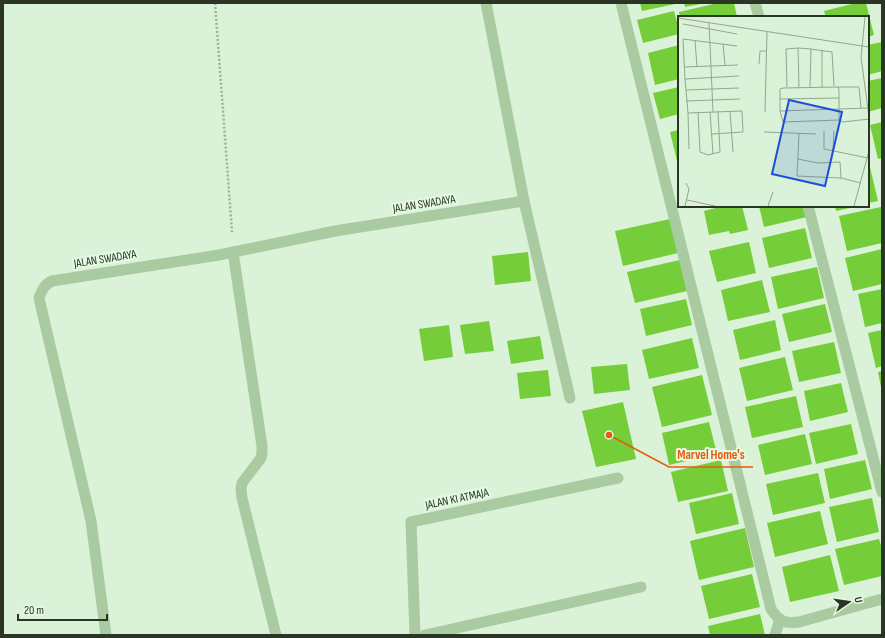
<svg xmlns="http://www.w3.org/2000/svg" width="885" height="638" font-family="'Sofia Sans Condensed',sans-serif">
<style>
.building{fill:#75cd39}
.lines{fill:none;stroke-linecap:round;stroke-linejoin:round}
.path{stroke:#96b78c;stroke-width:2.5;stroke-dasharray:2 2;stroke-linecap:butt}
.minor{stroke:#aacba2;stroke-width:11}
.labels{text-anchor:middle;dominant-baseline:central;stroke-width:4;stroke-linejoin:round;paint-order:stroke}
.street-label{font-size:12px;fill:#2a3525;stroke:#e5fae3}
.inset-road{fill:none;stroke:#94a690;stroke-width:1}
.view{fill:#1d4ed8;fill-opacity:0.15;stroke:#1d4ed8;stroke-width:2}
.inset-edge{fill:none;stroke:#2a3525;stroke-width:2}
.leader{fill:none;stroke:#e8590c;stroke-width:1.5}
.callout-dot{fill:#e8590c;stroke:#e5fae3;stroke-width:1.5}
.callout-label{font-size:13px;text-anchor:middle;font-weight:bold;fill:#e8590c;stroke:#e5fae3;stroke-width:4;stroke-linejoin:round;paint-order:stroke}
</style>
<rect width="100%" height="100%" fill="#daf2d7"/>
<!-- building -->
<g class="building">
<polygon points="640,3 675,3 675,4 642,11"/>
<polygon points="684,3 701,3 701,4 685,7"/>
<polygon points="718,3 734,3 737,17 680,17 679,12"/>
<polygon points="856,3 866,3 874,35 868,37 868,17 826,17 824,11"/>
<polygon points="674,11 679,29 679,34 643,43 637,20"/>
<polygon points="882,42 882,71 868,75 868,45"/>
<polygon points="679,45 679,79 655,85 648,53"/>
<polygon points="882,78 882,108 868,112 868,81"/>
<polygon points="679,87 679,114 660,119 653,93"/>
<polygon points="882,122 882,158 878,159 870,125"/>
<polygon points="679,130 679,161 677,161 670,132"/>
<polygon points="868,167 870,167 878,201 868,203"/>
<polygon points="723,206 742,206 748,230 730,234 729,231 709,235 704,211"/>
<polygon points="759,206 804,206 807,217 764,227"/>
<polygon points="835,206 854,206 854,207 836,211"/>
<polygon points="881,207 882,212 882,243 847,251 839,216"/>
<polygon points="670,219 678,253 623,266 615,231"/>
<polygon points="805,228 812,258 769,268 762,238"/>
<polygon points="749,242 756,273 717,282 709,251"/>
<polygon points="882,249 882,284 853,291 845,258"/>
<polygon points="528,252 531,281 495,285 492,256"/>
<polygon points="680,260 687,291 635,303 627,272"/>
<polygon points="817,267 824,298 778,309 771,277"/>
<polygon points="762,280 770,312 728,321 721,290"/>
<polygon points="882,289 882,323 865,327 858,294"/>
<polygon points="686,299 692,325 646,336 640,309"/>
<polygon points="825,304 832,332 789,342 782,314"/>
<polygon points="775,320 781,350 740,360 733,330"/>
<polygon points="489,321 494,351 465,354 460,325"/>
<polygon points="449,325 453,357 424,361 419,329"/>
<polygon points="882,330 882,366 876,368 868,333"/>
<polygon points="540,336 544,359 511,364 507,341"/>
<polygon points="692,338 699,368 649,379 642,350"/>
<polygon points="834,342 841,373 799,382 792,351"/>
<polygon points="785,357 793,390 747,401 739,368"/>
<polygon points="627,364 630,390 594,394 591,367"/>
<polygon points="548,370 551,396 520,399 517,373"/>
<polygon points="882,371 882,387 881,387 878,372"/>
<polygon points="702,375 712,415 662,427 652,387"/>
<polygon points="841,383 848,412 810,421 804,391"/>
<polygon points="796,396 803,427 752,438 745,407"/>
<polygon points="623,402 636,459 596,467 582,411"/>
<polygon points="709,422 717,454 669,465 662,433"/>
<polygon points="851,424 858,454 816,464 809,433"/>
<polygon points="805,434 812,464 765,475 758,445"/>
<polygon points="721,460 728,491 678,502 671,472"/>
<polygon points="865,460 872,489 830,499 824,469"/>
<polygon points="818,473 825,503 773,515 766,484"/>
<polygon points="732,493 739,524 696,534 689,503"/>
<polygon points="872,498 879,532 837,542 829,507"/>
<polygon points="820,511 828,544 775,557 767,523"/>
<polygon points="745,528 754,567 699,580 690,541"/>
<polygon points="879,539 882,549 882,576 844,585 835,549"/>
<polygon points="830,555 839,591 790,602 782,567"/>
<polygon points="752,574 760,607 709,619 701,586"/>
<polygon points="760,614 765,635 710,635 708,626"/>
</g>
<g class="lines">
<!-- path -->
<polyline class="path" points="215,3 232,232"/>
<!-- minor -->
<g class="minor">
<polyline points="486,3 524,201 570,398"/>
<path d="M 621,3 L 771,609 C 779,621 784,624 799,622 L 882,599"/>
<polyline points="755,3 759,17"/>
<polyline points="808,206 882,492"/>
<polyline points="233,252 262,446 262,453 261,458 242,483 241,489 242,498 276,635"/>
<path d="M 106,635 L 91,521 L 39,298 C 42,290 44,285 52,281 L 219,255 L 335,231 L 524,201"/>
<polyline points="415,635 411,522 618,478"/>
<polyline points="425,635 641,587"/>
<polyline points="775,635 780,619"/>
</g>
</g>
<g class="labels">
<!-- street labels -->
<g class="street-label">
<text transform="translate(424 204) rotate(-9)">JALAN SWADAYA</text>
<text transform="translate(105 259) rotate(-9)">JALAN SWADAYA</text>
<text transform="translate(457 499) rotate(-12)">JALAN KI ATMAJA</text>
</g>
</g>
<!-- overview -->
<g transform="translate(678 16)">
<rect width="191" height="191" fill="#daf2d7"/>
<path class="inset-road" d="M 187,1 L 183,41 L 191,101M 0,2 L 191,31M 31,7 L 35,96M 5,8 L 59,18M 17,25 L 19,50M 45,28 L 47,49M 133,33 L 154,36 L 156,70M 144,34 L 144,71M 81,48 L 82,35 L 88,35M 6,51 L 60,49M 7,63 L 5,23 L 59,30M 109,71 L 108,33 L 120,32M 121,71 L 120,32 L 133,33 L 132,71M 160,71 L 181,71 L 183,92M 8,74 L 7,63 L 61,60M 102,83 L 161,82M 8,85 L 62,83M 52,95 L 55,136M 102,95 L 105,106 L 161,104 L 161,74 L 160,71 L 105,72 L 102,73 L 102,95 L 161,93 L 189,92M 20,96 L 22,136 L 30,139 L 42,136 L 40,95M 32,96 L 35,138M 87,96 L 89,16M 10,97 L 8,74 L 61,72M 161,104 L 165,106 L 191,103M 146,115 L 146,133 L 190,142M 86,116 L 138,118M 121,118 L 119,160 L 163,162 L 183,167M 11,133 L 10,97 L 64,95 L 65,116 L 34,118M 155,135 L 156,115M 120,143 L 140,147 L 162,146 L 163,162M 9,184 L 37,190M 7,190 L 11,173 L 8,167M 90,190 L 95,176M 176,190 L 191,135"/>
<path class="view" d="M 111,84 L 164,96 L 147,170 L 94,158 Z"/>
<rect width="191" height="191" class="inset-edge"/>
</g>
<!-- callouts -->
<path class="leader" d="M609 435L669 467H753"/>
<circle class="callout-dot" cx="609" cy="435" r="4"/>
<g class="callout-label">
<text x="711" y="459">Marvel Home's</text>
</g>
<!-- border -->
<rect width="885" height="638" fill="none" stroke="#2a3525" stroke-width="8"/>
<!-- north arrow -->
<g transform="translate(849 602) rotate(77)" stroke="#e5fae3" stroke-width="3" paint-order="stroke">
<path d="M0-3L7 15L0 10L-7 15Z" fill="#2a3525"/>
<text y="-6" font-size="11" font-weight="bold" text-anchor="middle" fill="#2a3525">U</text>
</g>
<!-- scale -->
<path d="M18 614v6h89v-6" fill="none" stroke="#2a3525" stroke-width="2"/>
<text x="24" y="614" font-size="12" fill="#2a3525" stroke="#e5fae3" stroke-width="3" paint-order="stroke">20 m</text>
</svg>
